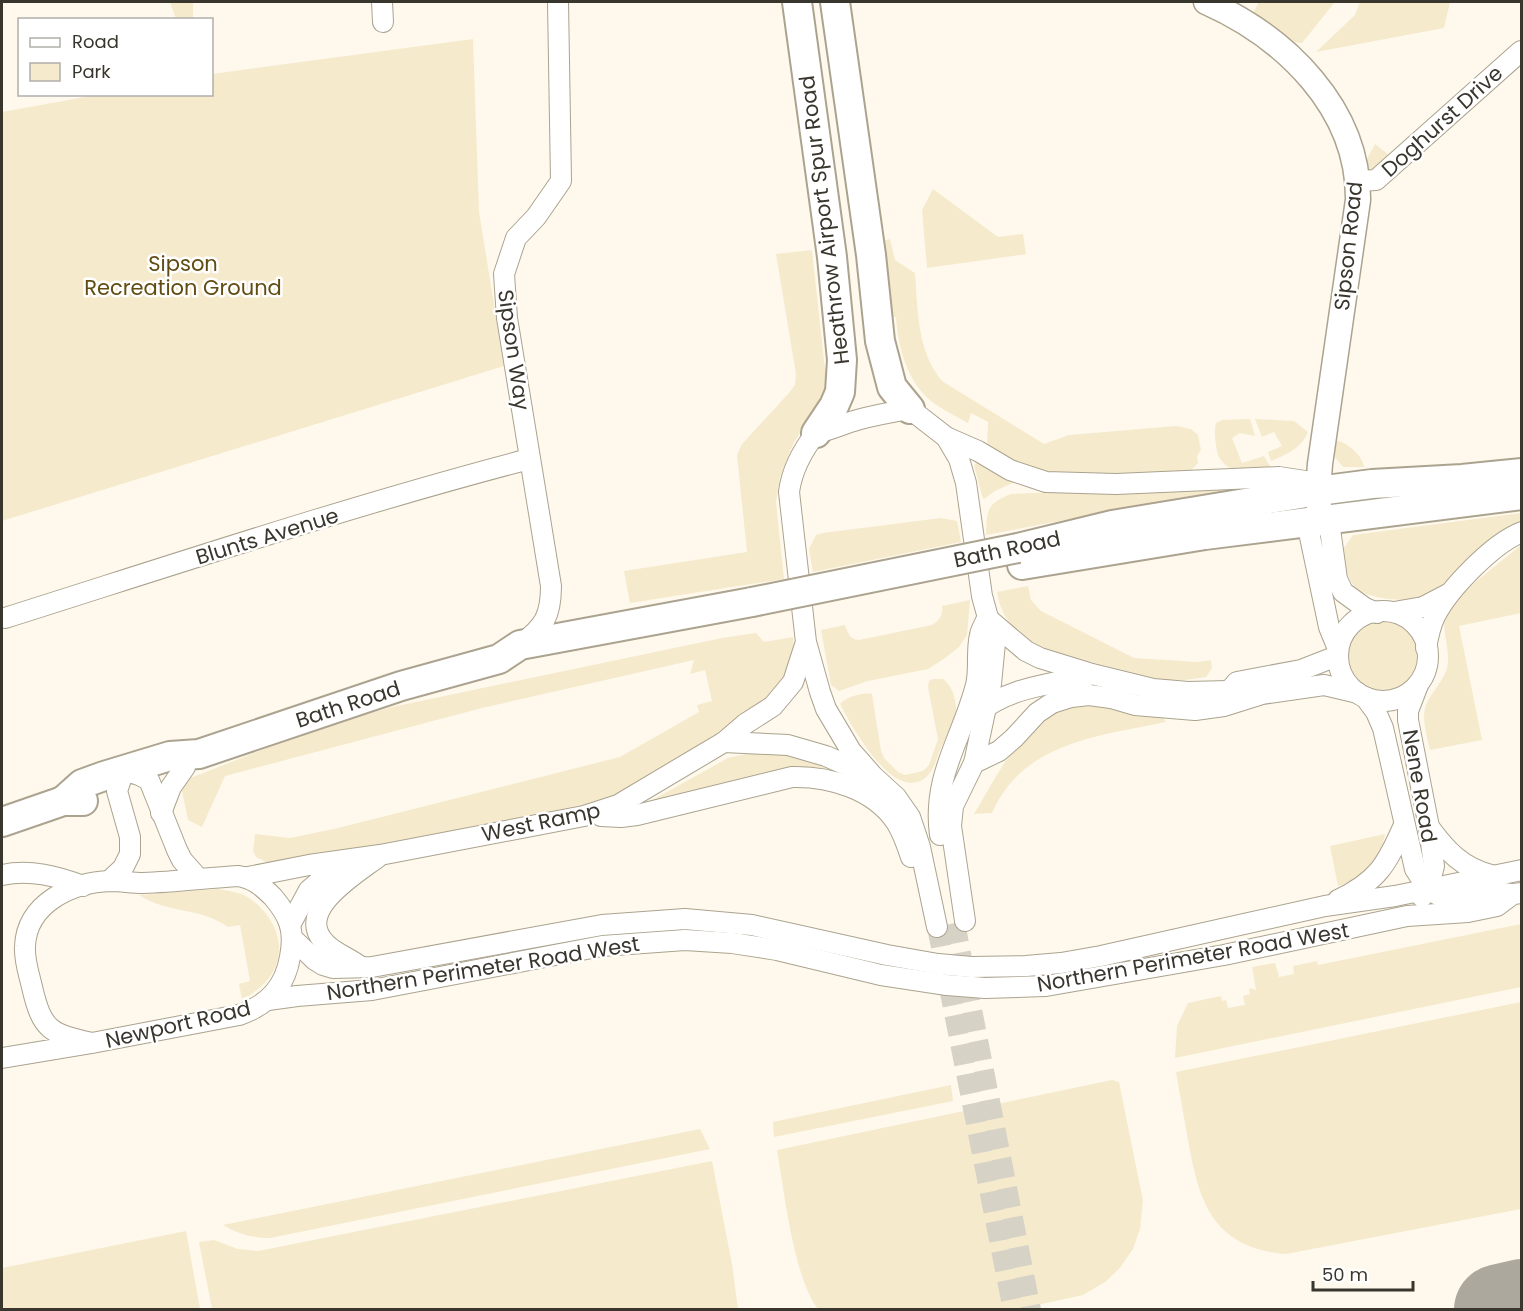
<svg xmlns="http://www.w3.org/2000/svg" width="1523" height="1311" font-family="Poppins,sans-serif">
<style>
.green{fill:#f6eacd}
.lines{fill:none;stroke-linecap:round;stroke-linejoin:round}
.runway{stroke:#aca89e;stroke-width:92}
.minor-tunnel{stroke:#d7d2c6;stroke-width:20;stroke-dasharray:20 10;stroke-linecap:butt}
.minor-casing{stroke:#aba38f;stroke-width:22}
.major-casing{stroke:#aba38f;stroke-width:27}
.highway-casing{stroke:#aba38f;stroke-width:32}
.minor{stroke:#fff;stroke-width:20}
.major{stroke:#fff;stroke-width:24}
.highway{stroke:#fff;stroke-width:28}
.highway-bridge-casing{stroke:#aba38f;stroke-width:32;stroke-linecap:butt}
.highway-bridge{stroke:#fff;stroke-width:28}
.labels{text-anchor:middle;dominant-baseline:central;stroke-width:5;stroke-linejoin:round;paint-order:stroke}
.street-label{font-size:21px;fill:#39362e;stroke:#fff}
.park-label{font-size:21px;fill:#614d13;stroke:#fff}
</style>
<rect width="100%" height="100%" fill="#fef9ec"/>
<!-- green -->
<g class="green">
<polygon points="170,2 193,2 193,19 176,19"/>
<polygon points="1259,2 1335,2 1302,43 1288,42 1252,15"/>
<polygon points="1360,2 1450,2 1444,28 1316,52 1355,15"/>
<polygon points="473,39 479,212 504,366 2,521 2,112 96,95 212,94 212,74"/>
<polygon points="1375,144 1393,158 1379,170 1368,171 1366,161"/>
<polygon points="933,189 998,237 1023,234 1026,254 927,268 922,210"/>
<path d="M 890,239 L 895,260 L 915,273 C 918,311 917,351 942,381 L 1044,444 L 1069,435 L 1176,426 L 1191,429 L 1198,435 L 1201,450 L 1197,456 L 1198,463 L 1191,470 L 1178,472 C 1135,474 1085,483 1043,471 C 1022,466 1005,457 987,447 L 988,422 L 971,413 L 968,423 C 956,416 942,410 931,401 C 907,381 898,347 896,317 L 890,317 L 882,241 Z"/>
<polygon points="812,250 826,379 824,397 794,442 780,477 776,502 784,579 630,603 624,571 747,552 737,455 742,444 789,393 795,385 796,374 776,254"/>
<path d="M 1250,419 L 1255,436 L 1240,433 L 1232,438 L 1242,463 L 1264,456 L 1273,471 C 1250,471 1220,477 1216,446 C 1215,438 1214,430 1216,423 L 1222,420 Z"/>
<path d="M 1255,419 L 1294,421 L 1308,432 C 1301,449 1287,454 1271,461 L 1268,452 L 1282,446 L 1274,432 L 1262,437 Z"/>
<path d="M 1336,440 C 1348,443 1362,455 1364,467 L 1343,467 L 1334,456 Z"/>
<polygon points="977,462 1017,481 995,491 984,499 982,496 974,465"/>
<path d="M 1268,484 L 1091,515 L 986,535 C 987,510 986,504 1011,494 Z"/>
<path d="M 1521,513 L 1521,523 L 1511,525 L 1440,588 C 1436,591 1432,594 1428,596 C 1413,603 1368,600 1356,588 C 1346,578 1344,561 1344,548 L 1353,535 Z"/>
<polygon points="941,518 957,521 961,542 813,572 809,549 816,535 823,533"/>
<path d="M 1521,545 L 1521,613 L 1459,626 L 1482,740 L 1430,750 C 1427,737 1422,721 1425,708 C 1430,692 1447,679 1448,662 C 1449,643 1440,625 1446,606 Z"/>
<path d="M 1028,586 L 1031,600 L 1041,611 L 1134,658 L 1198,662 L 1211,660 L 1212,668 L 1206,677 L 1178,681 L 1158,679 L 1044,650 C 1020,638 1001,620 997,592 Z"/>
<path d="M 970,600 L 967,635 L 959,647 L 945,658 L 928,669 L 868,681 L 839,691 L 831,685 L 821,630 L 845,625 C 848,633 849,639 859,640 L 932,625 C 940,620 943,615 942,606 Z"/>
<circle cx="1381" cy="656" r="36"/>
<polygon points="756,633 764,642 793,637 794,651 788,677 770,699 640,782 611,797 588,804 298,862 266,862 256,857 253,851 255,834 290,838 338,828 620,757 699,712 697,705 712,701 705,670 690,674 694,660 482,708 225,776 202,827 188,820 181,786 188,779 315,729 392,707 722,638"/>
<path d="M 933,679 L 943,679 C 952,686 955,696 956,707 C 957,717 945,739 940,750 C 936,759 934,771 925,778 C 893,803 851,725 840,704 C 847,697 862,692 872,694 L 881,751 L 884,758 L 898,772 L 905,775 L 923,771 L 929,765 L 938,739 L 928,687 L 929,681 Z"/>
<path d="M 1086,704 L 1162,716 L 1166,722 C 1099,736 1023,742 992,813 L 974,814 C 994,781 1013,740 1046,718 C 1058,710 1072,707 1086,704 Z"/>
<polygon points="761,751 788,754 834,770 836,777 638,808 728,758"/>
<path d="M 1385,834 C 1381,858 1362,879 1338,886 L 1330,846 Z"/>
<path d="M 218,889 C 229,891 240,892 249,898 C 257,903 264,911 269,918 C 291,951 275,984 242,999 L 239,984 L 250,981 L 240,925 L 228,927 C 200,907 168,914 139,895 Z"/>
<polygon points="1521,924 1521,987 1175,1058 1177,1026 1188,1003 1221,996 1222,1001 1226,1000 1228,1008 1245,1005 1243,996 1250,994 1249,988 1256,990 1252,967 1275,963 1279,977 1294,974 1293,966 1317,961 1318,965"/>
<path d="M 1521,1002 L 1521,1209 L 1286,1254 C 1214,1248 1199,1204 1188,1140 C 1184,1118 1180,1095 1176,1072 Z"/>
<path d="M 1112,1080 L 1119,1082 L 1143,1201 L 1140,1229 L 1133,1249 L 1119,1269 L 1105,1282 L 1083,1295 L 1019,1309 L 819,1310 C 794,1281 784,1190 777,1150 Z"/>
<polygon points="951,1085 953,1101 774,1137 773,1122"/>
<path d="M 700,1129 L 710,1149 L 270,1238 C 252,1238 238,1234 223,1225 Z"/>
<polygon points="712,1161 732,1264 738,1309 212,1309 199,1242 214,1240 238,1249 258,1251"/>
<polygon points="186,1231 200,1309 2,1309 2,1268"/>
</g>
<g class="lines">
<!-- runway -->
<polyline class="runway" points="1500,1310 1522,1305"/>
<!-- minor-tunnel -->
<g class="minor-tunnel">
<polyline points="955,923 1031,1310"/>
<polyline points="937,927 1013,1310"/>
</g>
<!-- minor casing -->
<g class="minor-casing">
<g id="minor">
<polyline points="382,2 383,22"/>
<polyline points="1358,181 1376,180 1521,51"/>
<polyline points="946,437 959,459 966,483 982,596 995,643 991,684 974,763"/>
<circle cx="1383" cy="656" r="45"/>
<polyline points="1394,612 1423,607 1448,594"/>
<path d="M 5,618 C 179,563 353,505 529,459"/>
<polyline points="987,618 1026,651 1040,658 1092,674 1153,689 1188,692 1229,691 1241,697 1324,685 1358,693"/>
<path d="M 521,644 C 544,627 551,616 551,586 L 507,318 L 504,274 L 516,238 L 536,217 L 561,181 L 558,2"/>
<path d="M 1426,648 C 1428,637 1430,626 1435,616 C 1449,589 1493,543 1522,532"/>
<polyline points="1338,649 1329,627 1310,537 1311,530 1321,520 1330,529 1337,579 1343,592 1365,608 1377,613"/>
<polyline points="1418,685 1408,711 1408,720 1429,827 1434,866 1428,889 1422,897"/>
<polyline points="1229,691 1237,682 1301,670 1337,656"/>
<path d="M 1365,697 L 1376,712 L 1383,728 L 1415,869 C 1429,893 1441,903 1469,897 C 1477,896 1486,892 1493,892 C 1500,892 1506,894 1513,894"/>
<path d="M 979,712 C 1012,686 1051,685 1089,675"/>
<polyline points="724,742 788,745 826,756 869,775"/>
<polyline points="161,813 171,787 185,767"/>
<path d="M 601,816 L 621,817 L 637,815 L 792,777 C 829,776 874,789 896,822 C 903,833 907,845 911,857"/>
<path d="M 1429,827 C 1446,850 1462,868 1491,875"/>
<path d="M 940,835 C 932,776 962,739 976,685 C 980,669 976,651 980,635 C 981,629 985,624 987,618"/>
<path d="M 2,875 C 30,869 57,876 83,886"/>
<polyline points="248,877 309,865 380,855 584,816 618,805 724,742 745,724 773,706 793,682 805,645"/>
<polyline points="109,881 123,868 130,854 130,837 117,791 124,770 139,775 149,780 177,850 182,860 198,878"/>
<path d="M 1338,900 C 1378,881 1387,864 1404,825"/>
<polyline points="965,921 951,826 953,806 974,763 999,751 1014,738 1037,713 1052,703 1071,697 1089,695 1111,698 1135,705 1195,710 1224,706 1259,695"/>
<polyline points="290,925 309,890 343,861"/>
<path d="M 937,927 L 920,847 L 910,817 L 896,797 L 873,776 L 851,751 L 826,709 L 820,692 L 806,642 L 789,492 C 792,469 802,451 816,433 C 831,430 843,424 857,420 C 875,415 892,412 910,409 L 946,437 L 978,451 L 1010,470 L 1046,482 L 1116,484 L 1279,477 L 1305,481 L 1318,491"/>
<polyline points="293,939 315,960 323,965 333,968 372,967 602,925 685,919 752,925 887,955 938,964 971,967 1026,966 1061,963 1101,956 1325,906 1395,896 1522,870"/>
<path d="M 361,967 C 350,958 336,954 326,944 C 292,911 356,874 378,857"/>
<polyline points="268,1000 297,996 372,990 602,946 685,940 732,943 777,950 881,975 947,985 985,988 1046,986 1224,955 1407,916 1468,912 1497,906 1513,894 1522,893"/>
<path d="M 2,1058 L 92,1043 L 239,1015 C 268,1005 285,987 290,957 C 295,931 290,917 273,897 C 263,887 253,878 238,876 C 206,878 175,882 143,883 C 132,883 121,881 111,881 C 72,882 27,903 25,946 C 24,960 29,974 32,987 C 42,1030 50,1034 92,1043"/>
</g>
</g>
<!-- major casing -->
<g class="major-casing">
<path id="major" d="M 1206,2 C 1285,37 1359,108 1358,200 L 1320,464 L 1318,491 L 1319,508"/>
</g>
<!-- highway casing -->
<g class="highway-casing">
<g id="highway">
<polyline points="797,2 832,257 842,360 840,392 834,406 816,433"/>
<polyline points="835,2 871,255 880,341 892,387 910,409"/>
<polyline points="1018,548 1112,525 1318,491 1372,484 1462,479 1522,473"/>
<polyline points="1022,565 1205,535 1522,495"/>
<polyline points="63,801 82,784 104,776 170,756 199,754 401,686 499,659 520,645 752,602"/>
<polyline points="2,822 63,801 83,801"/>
</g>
</g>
<!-- minor -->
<use href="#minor" class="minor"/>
<!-- major -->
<use href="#major" class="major"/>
<!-- highway -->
<use href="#highway" class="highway"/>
<!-- highway-bridge casing -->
<g class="highway-bridge-casing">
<polyline id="highway-bridge" points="752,602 1018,548"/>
</g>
<!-- highway-bridge -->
<use href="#highway-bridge" class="highway-bridge"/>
</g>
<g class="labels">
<!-- street labels -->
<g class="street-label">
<text transform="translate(1442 121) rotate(-42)">Doghurst Drive</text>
<text transform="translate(824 220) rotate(-97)">Heathrow Airport Spur Road</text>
<text transform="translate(1348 246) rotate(-84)">Sipson Road</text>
<text transform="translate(514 350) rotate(82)">Sipson Way</text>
<text transform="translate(267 536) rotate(-17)">Blunts Avenue</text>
<text transform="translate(1007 549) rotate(-12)">Bath Road</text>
<text transform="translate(348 704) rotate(-18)">Bath Road</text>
<text transform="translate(1420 786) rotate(80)">Nene Road</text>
<text transform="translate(541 822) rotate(-12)">West Ramp</text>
<text transform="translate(1193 957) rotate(-10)">Northern Perimeter Road West</text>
<text transform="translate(483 968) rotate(-9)">Northern Perimeter Road West</text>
<text transform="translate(178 1024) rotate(-13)">Newport Road</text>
</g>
<!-- park labels -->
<g class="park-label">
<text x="183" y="263">Sipson<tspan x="183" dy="24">Recreation Ground</tspan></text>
</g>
</g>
<!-- border -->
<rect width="1523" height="1311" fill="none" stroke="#39362e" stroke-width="6"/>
<!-- legend -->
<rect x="18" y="18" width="195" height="78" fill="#ffffff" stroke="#b0afab" stroke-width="1.5"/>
<rect x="30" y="38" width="30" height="9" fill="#ffffff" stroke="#b0afab" stroke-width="1.5"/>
<text x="72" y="48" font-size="18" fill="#39362e">Road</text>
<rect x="30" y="63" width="30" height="18" fill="#f6eacd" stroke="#b0afab" stroke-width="1.5"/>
<text x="72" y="78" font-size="18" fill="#39362e">Park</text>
<!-- scale -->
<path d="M1313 1281v9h100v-9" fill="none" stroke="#39362e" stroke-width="3"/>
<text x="1322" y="1281" font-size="18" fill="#39362e" stroke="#ffffff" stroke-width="4.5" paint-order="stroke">50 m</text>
</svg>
